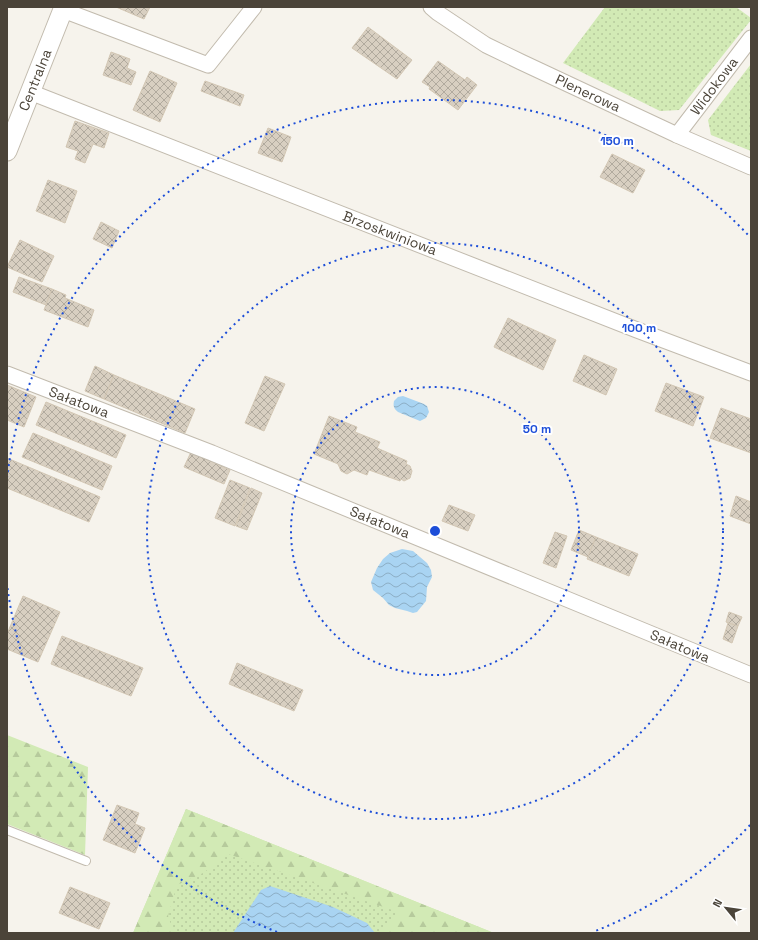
<svg xmlns="http://www.w3.org/2000/svg" width="758" height="940" font-family="'Space Grotesk',sans-serif">
<style>
.grass{fill:url(#grass-dots)}
.forest{fill:url(#forest-firs)}
.water{fill:url(#water-waves)}
.building{fill:url(#building-cross-hatch);stroke:#d3c7b4}
.lines{fill:none;stroke-linecap:round;stroke-linejoin:round}
.service-casing{stroke:#c2bbae;stroke-width:10}
.minor-casing{stroke:#c2bbae;stroke-width:17}
.tertiary-casing{stroke:#c2bbae;stroke-width:21}
.service{stroke:#fff;stroke-width:8}
.minor{stroke:#fff;stroke-width:15}
.tertiary{stroke:#fff;stroke-width:19}
.ring{fill:none;stroke:#1d4ed8;stroke-width:2;stroke-dasharray:2 4}
.labels{text-anchor:middle;dominant-baseline:central;stroke-width:4;stroke-linejoin:round;paint-order:stroke}
.street-label{font-size:14px;fill:#4b4439;stroke:#fff}
.centre{fill:#1d4ed8;stroke:#fff;stroke-width:2}
.ring-label{font-size:12px;text-anchor:middle;font-weight:bold;fill:#1d4ed8;stroke:#fff;stroke-width:4;stroke-linejoin:round;paint-order:stroke}
</style>
<defs>
<pattern id="grass-dots" width="8" height="8" patternUnits="userSpaceOnUse"><rect width="8" height="8" fill="#d2eab5"/><path d="M2 2h.1M6 6h.1" fill="none" stroke="#b6ca9c" stroke-width="1.8" stroke-linecap="round"/></pattern>
<pattern id="forest-firs" width="22" height="20" patternUnits="userSpaceOnUse"><rect width="22" height="20" fill="#d2eab5"/><path d="M5 1l3.5 6h-7zM16 11l3.5 6h-7z" fill="#b6ca9c"/></pattern>
<pattern id="water-waves" width="16" height="10" patternUnits="userSpaceOnUse"><rect width="16" height="10" fill="#a9d4f2"/><path d="M0 5q4-4 8 0t8 0" fill="none" stroke="#8caec5"/></pattern>
<pattern id="building-cross-hatch" width="8" height="8" patternUnits="userSpaceOnUse"><rect width="8" height="8" fill="#d8cfc1"/><path d="M0 0l8 8M0 8l8-8" fill="none" stroke="#b1aa9e"/></pattern>
</defs>
<rect width="100%" height="100%" fill="#f6f3ec"/>
<!-- grass -->
<g class="grass">
<polygon points="605,7 736,7 751,18 751,20 679,110 660,111 563,63"/>
<polygon points="751,64 751,151 711,135 708,120"/>
<polygon points="186,809 494,933 133,933"/>
</g>
<!-- forest -->
<g class="forest">
<polygon points="7,735 88,767 85,855 7,824"/>
<polygon points="186,809 494,933 382,933 398,912 228,854 203,873 177,885 168,916 174,933 133,933"/>
</g>
<!-- water -->
<g class="water">
<path d="M 403,396 L 424,404 L 427,406 L 429,412 L 426,418 L 420,421 L 398,412 C 394,409 393,406 394,401 L 398,397 Z"/>
<polygon points="402,549 413,551 427,563 431,570 432,577 427,587 426,601 417,612 413,613 407,611 395,608 389,605 383,598 373,590 371,582 377,568 383,559 390,553"/>
<polygon points="270,886 333,907 367,923 375,933 233,933 261,890"/>
</g>
<!-- building -->
<g class="building">
<polygon points="116,7 150,7 144,19"/>
<polygon points="368,27 412,60 397,79 352,48"/>
<polygon points="111,52 130,59 127,68 136,72 131,85 103,75"/>
<polygon points="438,61 465,80 467,77 477,85 458,110 429,89 430,87 422,82"/>
<polygon points="150,71 177,83 160,122 133,110"/>
<polygon points="205,81 244,95 240,106 201,91"/>
<polygon points="75,121 109,133 104,148 93,144 85,163 75,159 78,151 66,147"/>
<polygon points="268,128 291,137 282,162 258,153"/>
<polygon points="612,154 645,170 633,193 600,177"/>
<polygon points="48,180 77,191 65,223 36,211"/>
<polygon points="101,222 119,231 112,248 93,239"/>
<polygon points="20,240 54,256 42,282 7,267"/>
<polygon points="19,277 52,289 46,305 13,292"/>
<polygon points="52,289 66,295 65,298 94,310 88,327 44,310"/>
<polygon points="508,318 556,340 543,370 494,347"/>
<polygon points="584,355 617,369 606,395 573,381"/>
<polygon points="95,366 114,375 104,399 85,391"/>
<polygon points="114,375 195,409 185,433 104,399"/>
<polygon points="265,376 285,384 264,431 245,423"/>
<polygon points="666,383 704,397 693,426 655,411"/>
<polygon points="7,385 36,397 24,427 7,420"/>
<polygon points="46,402 126,435 116,458 36,425"/>
<polygon points="721,408 751,419 751,453 710,438"/>
<polygon points="329,416 357,427 355,432 380,442 377,448 407,461 406,464 410,466 412,471 410,478 404,481 401,479 400,481 369,470 367,475 354,470 347,474 341,471 338,464 314,454"/>
<polygon points="33,433 112,466 102,490 22,457"/>
<polygon points="191,452 230,470 224,484 184,467"/>
<polygon points="7,458 100,497 89,522 7,488"/>
<polygon points="230,480 250,488 235,526 215,518"/>
<polygon points="251,488 262,493 247,530 236,526"/>
<polygon points="736,496 751,502 751,524 730,516"/>
<polygon points="449,505 475,515 468,531 442,521"/>
<polygon points="579,530 596,537 588,557 571,550"/>
<polygon points="555,532 567,536 556,568 543,563"/>
<polygon points="596,537 638,554 629,576 587,559"/>
<polygon points="23,596 60,612 38,662 7,649 7,634"/>
<polygon points="729,612 742,617 738,626 726,622"/>
<polygon points="728,623 738,626 732,643 723,639"/>
<polygon points="62,636 143,668 131,696 51,664"/>
<polygon points="237,663 303,690 294,711 229,684"/>
<polygon points="117,805 139,813 135,824 145,828 135,853 103,840"/>
<polygon points="70,887 110,903 99,929 59,913"/>
</g>
<g class="lines">
<!-- service casing -->
<g class="service-casing">
<polyline id="service" points="7,830 86,861"/>
</g>
<!-- minor casing -->
<g class="minor-casing">
<g id="minor">
<polyline points="431,7 438,13 486,45 521,62 677,135 751,167"/>
<polyline points="63,10 208,65 254,7"/>
<polyline points="30,92 637,330 751,373"/>
<polyline points="677,135 751,38"/>
<polyline points="7,374 212,453 751,675"/>
</g>
</g>
<!-- tertiary casing -->
<g class="tertiary-casing">
<polyline id="tertiary" points="7,151 64,7"/>
</g>
<!-- service -->
<use href="#service" class="service"/>
<!-- minor -->
<use href="#minor" class="minor"/>
<!-- tertiary -->
<use href="#tertiary" class="tertiary"/>
</g>
<!-- distance rings -->
<g class="ring">
<circle cx="435" cy="531" r="144"/>
<circle cx="435" cy="531" r="288"/>
<path d="M750 825A431 431 0 0 1 593 932M277 932A431 431 0 0 1 7 584M7 478A431 431 0 0 1 750 237"/>
</g>
<g class="labels">
<!-- street labels -->
<g class="street-label">
<text transform="translate(35 80) rotate(-68)">Centralna</text>
<text transform="translate(714 86) rotate(-53)">Widokowa</text>
<text transform="translate(588 93) rotate(25)">Plenerowa</text>
<text transform="translate(390 233) rotate(21)">Brzoskwiniowa</text>
<text transform="translate(79 402) rotate(21)">Sałatowa</text>
<text transform="translate(380 522) rotate(22)">Sałatowa</text>
<text transform="translate(680 646) rotate(23)">Sałatowa</text>
</g>
</g>
<circle cx="435" cy="531" r="6" class="centre"/>
<g class="ring-label">
<text x="617" y="145">150 m</text>
<text x="639" y="332">100 m</text>
<text x="537" y="433">50 m</text>
</g>
<!-- border -->
<rect width="758" height="940" fill="none" stroke="#4b4439" stroke-width="16"/>
<!-- north arrow -->
<g transform="translate(726 908) rotate(299)" stroke="#ffffff" stroke-width="3" paint-order="stroke">
<path d="M0-3L7 15L0 10L-7 15Z" fill="#4b4439"/>
<text y="-6" font-size="11" font-weight="bold" text-anchor="middle" fill="#4b4439">N</text>
</g>
</svg>
